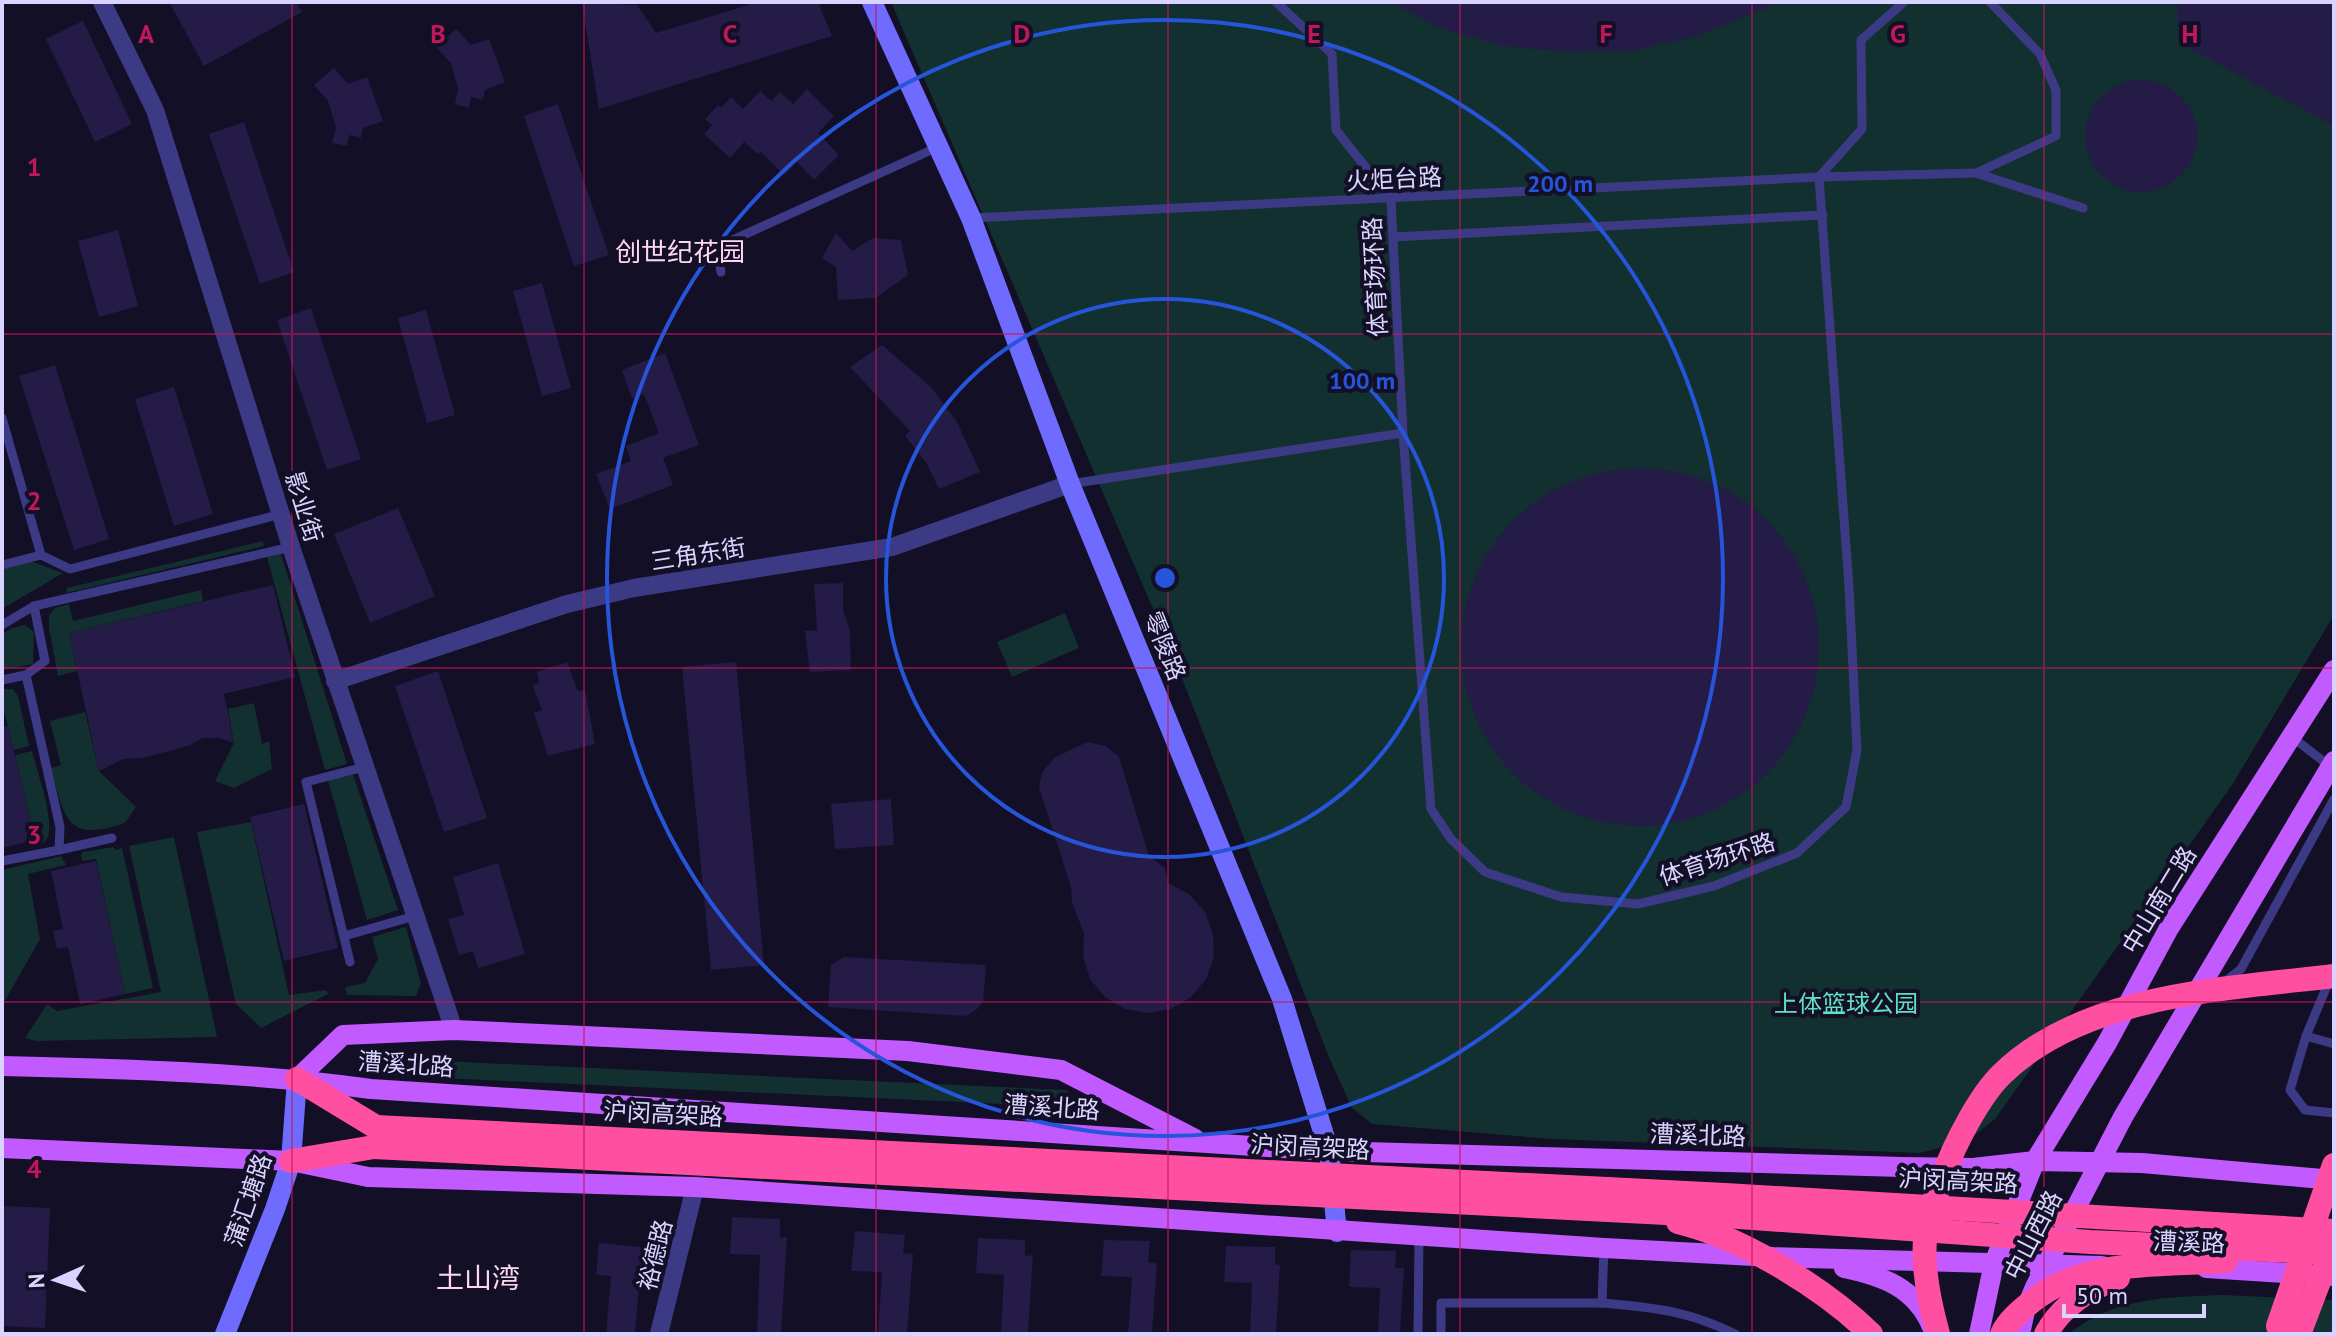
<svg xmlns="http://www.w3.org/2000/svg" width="2336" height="1336" font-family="'PT Sans','Noto Sans SC',sans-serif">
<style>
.green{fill:#12302f}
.building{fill:#241b47}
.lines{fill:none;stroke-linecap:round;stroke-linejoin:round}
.lane{stroke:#3d3a85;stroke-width:9}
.street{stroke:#3d3a85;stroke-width:18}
.secondary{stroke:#6f6bff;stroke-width:20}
.primary{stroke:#c25bff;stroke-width:20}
.highway{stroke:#ff4fa3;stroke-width:24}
.highway-bridge{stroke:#ff4fa3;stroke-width:24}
.grid{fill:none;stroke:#c2185b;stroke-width:2;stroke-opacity:0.55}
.ring{fill:none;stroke:#2655da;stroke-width:4}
.labels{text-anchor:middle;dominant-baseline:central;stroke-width:8;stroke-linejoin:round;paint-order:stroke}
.street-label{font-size:24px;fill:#d9d4ff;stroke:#130f26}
.park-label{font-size:24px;fill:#5fe0c0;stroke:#130f26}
.neighbourhood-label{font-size:26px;fill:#ffd6f0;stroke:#130f26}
.quarter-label{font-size:28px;fill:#ffd6f0;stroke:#130f26}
.grid-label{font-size:26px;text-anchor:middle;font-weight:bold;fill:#c2185b;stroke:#130f26;stroke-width:8;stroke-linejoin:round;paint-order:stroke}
.centre{fill:#2655da;stroke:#130f26;stroke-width:4}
.ring-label{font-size:24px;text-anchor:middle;font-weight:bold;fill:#2655da;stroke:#130f26;stroke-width:8;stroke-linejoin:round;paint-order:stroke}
</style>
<rect width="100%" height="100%" fill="#130f26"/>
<!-- green -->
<g class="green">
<polygon points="891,2 2334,2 2334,615 2232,785 1995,1119 1969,1140 1920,1153 1552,1139 1372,1124 1352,1108 1328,1055 1173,655"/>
<polygon points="263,541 264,546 66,593 67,588"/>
<polygon points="281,554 347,764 325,770 267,557"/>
<polygon points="30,561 63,573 2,609 2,568"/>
<polygon points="201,590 203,601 69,633 77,671 58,676 49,628 49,615 55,608 69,604 73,621"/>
<polygon points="1065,613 1079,648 1012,677 997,642"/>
<polygon points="25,625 34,632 33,664 2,670 2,634 12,628"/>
<polygon points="2,689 13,689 18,696 29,746 14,750 2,703"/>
<polygon points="254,703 262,744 269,741 272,769 234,788 215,781 234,743 228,709"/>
<path d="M 85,712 L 99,771 L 136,807 L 125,823 C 65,843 65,818 51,768 L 61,765 L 50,721 Z"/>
<path d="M 32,751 C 36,769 56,822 47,838 C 43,845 38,846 31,848 L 29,841 L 35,839 L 15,755 Z"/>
<polygon points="353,774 398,910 367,920 328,780"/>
<polygon points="251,822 289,995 326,990 328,994 261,1028 236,1004 197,832"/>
<polygon points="174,837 217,1037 36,1041 25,1038 47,1004 57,1011 161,992 129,846"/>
<polygon points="114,847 115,850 122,848 153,988 125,994 96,859 82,861 81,855 83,852"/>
<polygon points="61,856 66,865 28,874 40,939 2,1006 2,870"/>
<polygon points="406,927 421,984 416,996 347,995 345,987 365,983 378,959 372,937"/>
<polygon points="377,1058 1066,1090 1073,1097 1072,1103 1067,1107 378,1075 370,1069 371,1062"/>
<path d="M 2224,1295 L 2334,1300 L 2334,1334 L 2069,1334 C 2114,1297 2168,1297 2224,1295 Z"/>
</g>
<!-- building -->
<g class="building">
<polygon points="169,2 296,2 302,12 204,66"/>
<polygon points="758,2 818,2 832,36 599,109 582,3 637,5 656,33"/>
<polygon points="1390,2 1779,2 1779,3 1693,37 1632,51 1567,52 1503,46 1440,28"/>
<polygon points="2177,2 2334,2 2334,126 2179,43"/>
<polygon points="83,21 132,124 95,142 46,39"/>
<polygon points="456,29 471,45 489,39 505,82 485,90 483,100 471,97 469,108 455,104 458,89 451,63 436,47"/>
<polygon points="334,68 348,84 367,77 383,121 363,128 361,138 349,135 347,146 332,143 336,127 328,101 314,85"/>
<circle cx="2141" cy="136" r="56"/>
<polygon points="807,89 834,116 818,133 839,155 814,180 797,162 784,175 761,152 758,154 744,142 730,158 704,134 712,125 705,119 718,105 721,108 731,97 743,109 760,91 771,101 780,92 793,104"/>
<polygon points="558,104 609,255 574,266 524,116"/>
<polygon points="244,122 294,272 260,284 209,134"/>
<polygon points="118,230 138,306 99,317 78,241"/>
<polygon points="836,233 852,251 873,238 901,240 908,275 875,298 838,300 836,267 822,258"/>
<polygon points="542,283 571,388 542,396 513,291"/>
<polygon points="311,308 361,459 327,470 277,320"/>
<polygon points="426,310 455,415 427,423 398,318"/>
<polygon points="882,345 931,387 957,422 980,472 939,489 926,462 905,436 910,431 850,367"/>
<polygon points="665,353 699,445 663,458 673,485 610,509 596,474 631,461 626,446 659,433 644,394 632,398 622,370"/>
<polygon points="55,365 109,539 74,550 19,376"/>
<polygon points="174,387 213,514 174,526 135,399"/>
<circle cx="1640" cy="647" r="179"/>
<polygon points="398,508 435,596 370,623 334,534"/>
<polygon points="843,583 843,610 850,630 851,670 810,672 805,631 817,630 814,584"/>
<polygon points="273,585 295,677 224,694 234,743 219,738 203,738 188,746 143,758 123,759 99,771 69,633"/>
<polygon points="567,662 578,691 585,690 595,744 548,756 534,713 542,710 533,686 539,682 537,672"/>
<polygon points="736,662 764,965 711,970 682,667"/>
<polygon points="438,671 487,818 444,832 395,686"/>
<polygon points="8,726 35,840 2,848 2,727"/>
<polygon points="1087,742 1106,746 1119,757 1149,856 1165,868 1168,883 1189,894 1205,912 1213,934 1214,957 1206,979 1191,997 1171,1009 1148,1013 1125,1009 1105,997 1090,979 1083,956 1084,933 1072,903 1071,887 1039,787 1042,773 1054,758"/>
<polygon points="891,799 894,845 835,849 831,804"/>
<polygon points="304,804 338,948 284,961 250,817"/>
<polygon points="96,861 125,994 80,1004 68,947 57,949 53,931 63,929 51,871"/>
<polygon points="498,863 525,954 478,968 473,951 459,955 448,919 464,915 453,877"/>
<polygon points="844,957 986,965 983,1002 976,1010 966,1016 828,1007 831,965"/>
<polygon points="2,1206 50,1208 45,1328 2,1326"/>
<polygon points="732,1217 780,1219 780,1238 787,1237 781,1334 757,1334 760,1255 730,1254"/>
<polygon points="855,1231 905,1235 903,1253 913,1254 907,1334 878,1334 882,1272 851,1271"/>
<polygon points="978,1238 1025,1240 1025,1256 1033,1255 1028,1334 1001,1334 1004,1275 976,1273"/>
<polygon points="1104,1240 1150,1241 1148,1262 1157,1263 1152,1334 1128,1334 1132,1277 1101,1276"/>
<polygon points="599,1243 642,1247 635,1334 606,1334 611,1276 596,1275"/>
<polygon points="1226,1246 1275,1247 1275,1264 1280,1265 1276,1334 1250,1334 1252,1283 1224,1282"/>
<polygon points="1351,1250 1396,1251 1395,1268 1404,1268 1400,1334 1378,1334 1380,1288 1349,1287"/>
</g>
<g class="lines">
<!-- lane -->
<g class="lane">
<polyline points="1276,2 1332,54 1336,130 1391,199 1403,433 1431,809 1451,839 1485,872 1561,897 1638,904 1714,886 1797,853 1846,807 1857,750 1849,587 1819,177 1862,129 1861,40 1904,2"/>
<polyline points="1976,173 2083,208"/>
<polyline points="971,218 1819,177 1976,173 2056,136 2056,90 2040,54 1990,2"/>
<polyline points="1393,237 1823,215"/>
<polyline points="721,272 717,247 938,147"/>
<polyline points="2,418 41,555 70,569 281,514"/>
<polyline points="1070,484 1403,433"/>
<polyline points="2,565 41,555"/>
<polyline points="2,625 34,606 291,547"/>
<polyline points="2,680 26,675 45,661 34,606"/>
<polyline points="2292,737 2331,767"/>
<polyline points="59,850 112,838"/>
<polyline points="2,861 59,850 60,827 26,675"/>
<polyline points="344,936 415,916"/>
<polyline points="350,962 306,782 364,767"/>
<polyline points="2223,983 2241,969 2334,799"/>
<polyline points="2306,1036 2329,981"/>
<polyline points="2334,1044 2306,1036 2290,1090 2305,1110 2334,1113"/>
<path d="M 1604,1248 L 1602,1303 C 1654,1308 1687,1310 1735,1334"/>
<polyline points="1418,1334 1419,1237"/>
<polyline points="1441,1334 1441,1303 1602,1303"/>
</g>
<!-- street -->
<g class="street">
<polyline points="102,2 155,110 291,547 454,1030"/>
<polyline points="335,681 567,604 634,588 892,547 1070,484"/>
<polyline points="659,1334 695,1187"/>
</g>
<!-- secondary -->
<g class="secondary">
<polyline points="872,2 971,218 1070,484 1282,999 1329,1151 1337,1232"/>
<polyline points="225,1334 275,1209 291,1161 297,1079"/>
</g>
<!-- primary -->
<g class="primary">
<path d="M 2,1066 C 126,1069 248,1072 371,1089 L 1329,1151 L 1902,1167 L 1973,1168 L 2035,1161 L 2142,1163 L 2334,1180"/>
<polyline points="297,1079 343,1035 454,1030 908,1051 1061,1070 1195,1139"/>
<polyline points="2,1148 291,1161 368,1177 695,1187 1604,1248 1773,1257 2102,1266"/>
<path d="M 1844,1268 C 1883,1276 1916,1288 1932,1327"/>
<polyline points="2206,1268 2334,1276"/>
<polyline points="1979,1334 1994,1263 2035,1161 2107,1043 2169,928 2334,670"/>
<polyline points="2020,1334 2025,1311 2035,1287 2123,1117 2334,761"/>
</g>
<!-- highway -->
<g class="highway">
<polyline points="297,1079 376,1127"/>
<polyline points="291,1161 374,1147"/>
</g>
<!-- highway-bridge -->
<g class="highway-bridge">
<polyline points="376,1127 1725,1195 2334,1231"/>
<polyline points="374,1147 1725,1216 2090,1242 2316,1252"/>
<path d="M 1678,1222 C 1741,1237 1825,1289 1871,1334"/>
<polyline points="2278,1326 2334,1165"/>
<path d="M 1938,1334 C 1930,1305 1921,1262 1926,1232 C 1929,1212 1937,1192 1944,1174 C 1954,1145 1980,1095 2002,1074 C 2084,994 2226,989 2334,976"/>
<path d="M 2002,1334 C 2008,1321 2020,1311 2031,1302 C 2086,1258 2160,1266 2226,1261"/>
<path d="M 2046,1334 C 2061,1306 2088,1289 2118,1278"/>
<polyline points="2299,1334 2334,1242"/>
</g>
</g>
<!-- grid -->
<path class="grid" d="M 292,2 L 292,1334M 584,2 L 584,1334M 876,2 L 876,1334M 1168,2 L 1168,1334M 1460,2 L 1460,1334M 1752,2 L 1752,1334M 2044,2 L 2044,1334M 2,334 L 2334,334M 2,668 L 2334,668M 2,1002 L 2334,1002"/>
<!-- distance rings -->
<g class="ring">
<circle cx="1165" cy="578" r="279"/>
<circle cx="1165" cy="578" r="558"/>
</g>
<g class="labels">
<!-- street labels -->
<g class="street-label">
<text transform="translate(1394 179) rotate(-3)">火炬台路</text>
<text transform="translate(1375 277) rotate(-93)">体育场环路</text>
<text transform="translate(304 507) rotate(73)">影业街</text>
<text transform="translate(698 554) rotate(-9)">三角东街</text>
<text transform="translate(1165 646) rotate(68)">零陵路</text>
<text transform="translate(1717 859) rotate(-18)">体育场环路</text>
<text transform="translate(2159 900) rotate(-59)">中山南二路</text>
<text transform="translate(406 1064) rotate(4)">漕溪北路</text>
<text transform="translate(1052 1107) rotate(4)">漕溪北路</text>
<text transform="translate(663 1114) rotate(3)">沪闵高架路</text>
<text transform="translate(1698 1135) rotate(2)">漕溪北路</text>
<text transform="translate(1310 1147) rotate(3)">沪闵高架路</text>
<text transform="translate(1958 1181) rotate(3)">沪闵高架路</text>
<text transform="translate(248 1200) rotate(-71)">蒲汇塘路</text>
<text transform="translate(2033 1235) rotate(-63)">中山西路</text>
<text transform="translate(2189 1242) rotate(2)">漕溪路</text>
<text transform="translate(655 1255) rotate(-76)">裕德路</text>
</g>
<!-- park labels -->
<g class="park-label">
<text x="1846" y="1003">上体篮球公园</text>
</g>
<!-- neighbourhood labels -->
<g class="neighbourhood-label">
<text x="680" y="251">创世纪花园</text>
</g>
<!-- quarter labels -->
<g class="quarter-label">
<text x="478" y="1277">土山湾</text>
</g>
</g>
<g class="grid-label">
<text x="146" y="43">A</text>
<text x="438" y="43">B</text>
<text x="730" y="43">C</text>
<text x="1022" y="43">D</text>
<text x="1314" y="43">E</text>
<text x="1606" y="43">F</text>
<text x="1898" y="43">G</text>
<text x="2190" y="43">H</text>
<text x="34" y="176">1</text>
<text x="34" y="510">2</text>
<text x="34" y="844">3</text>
<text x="34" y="1178">4</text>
</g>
<circle cx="1165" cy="578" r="12" class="centre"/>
<g class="ring-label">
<text x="1560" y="192">200 m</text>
<text x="1362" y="389">100 m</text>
</g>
<!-- border -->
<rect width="2336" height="1336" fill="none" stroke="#d9d4ff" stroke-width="8"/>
<!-- north arrow -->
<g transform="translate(56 1280) rotate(267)" stroke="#130f26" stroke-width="6" paint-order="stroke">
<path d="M0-6L14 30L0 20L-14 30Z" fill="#d9d4ff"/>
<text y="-12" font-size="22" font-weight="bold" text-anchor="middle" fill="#d9d4ff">N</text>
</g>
<!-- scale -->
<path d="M2064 1304v12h140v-12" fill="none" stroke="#d9d4ff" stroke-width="4"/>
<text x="2076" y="1304" font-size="24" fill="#d9d4ff" stroke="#130f26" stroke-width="6" paint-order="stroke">50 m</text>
</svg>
